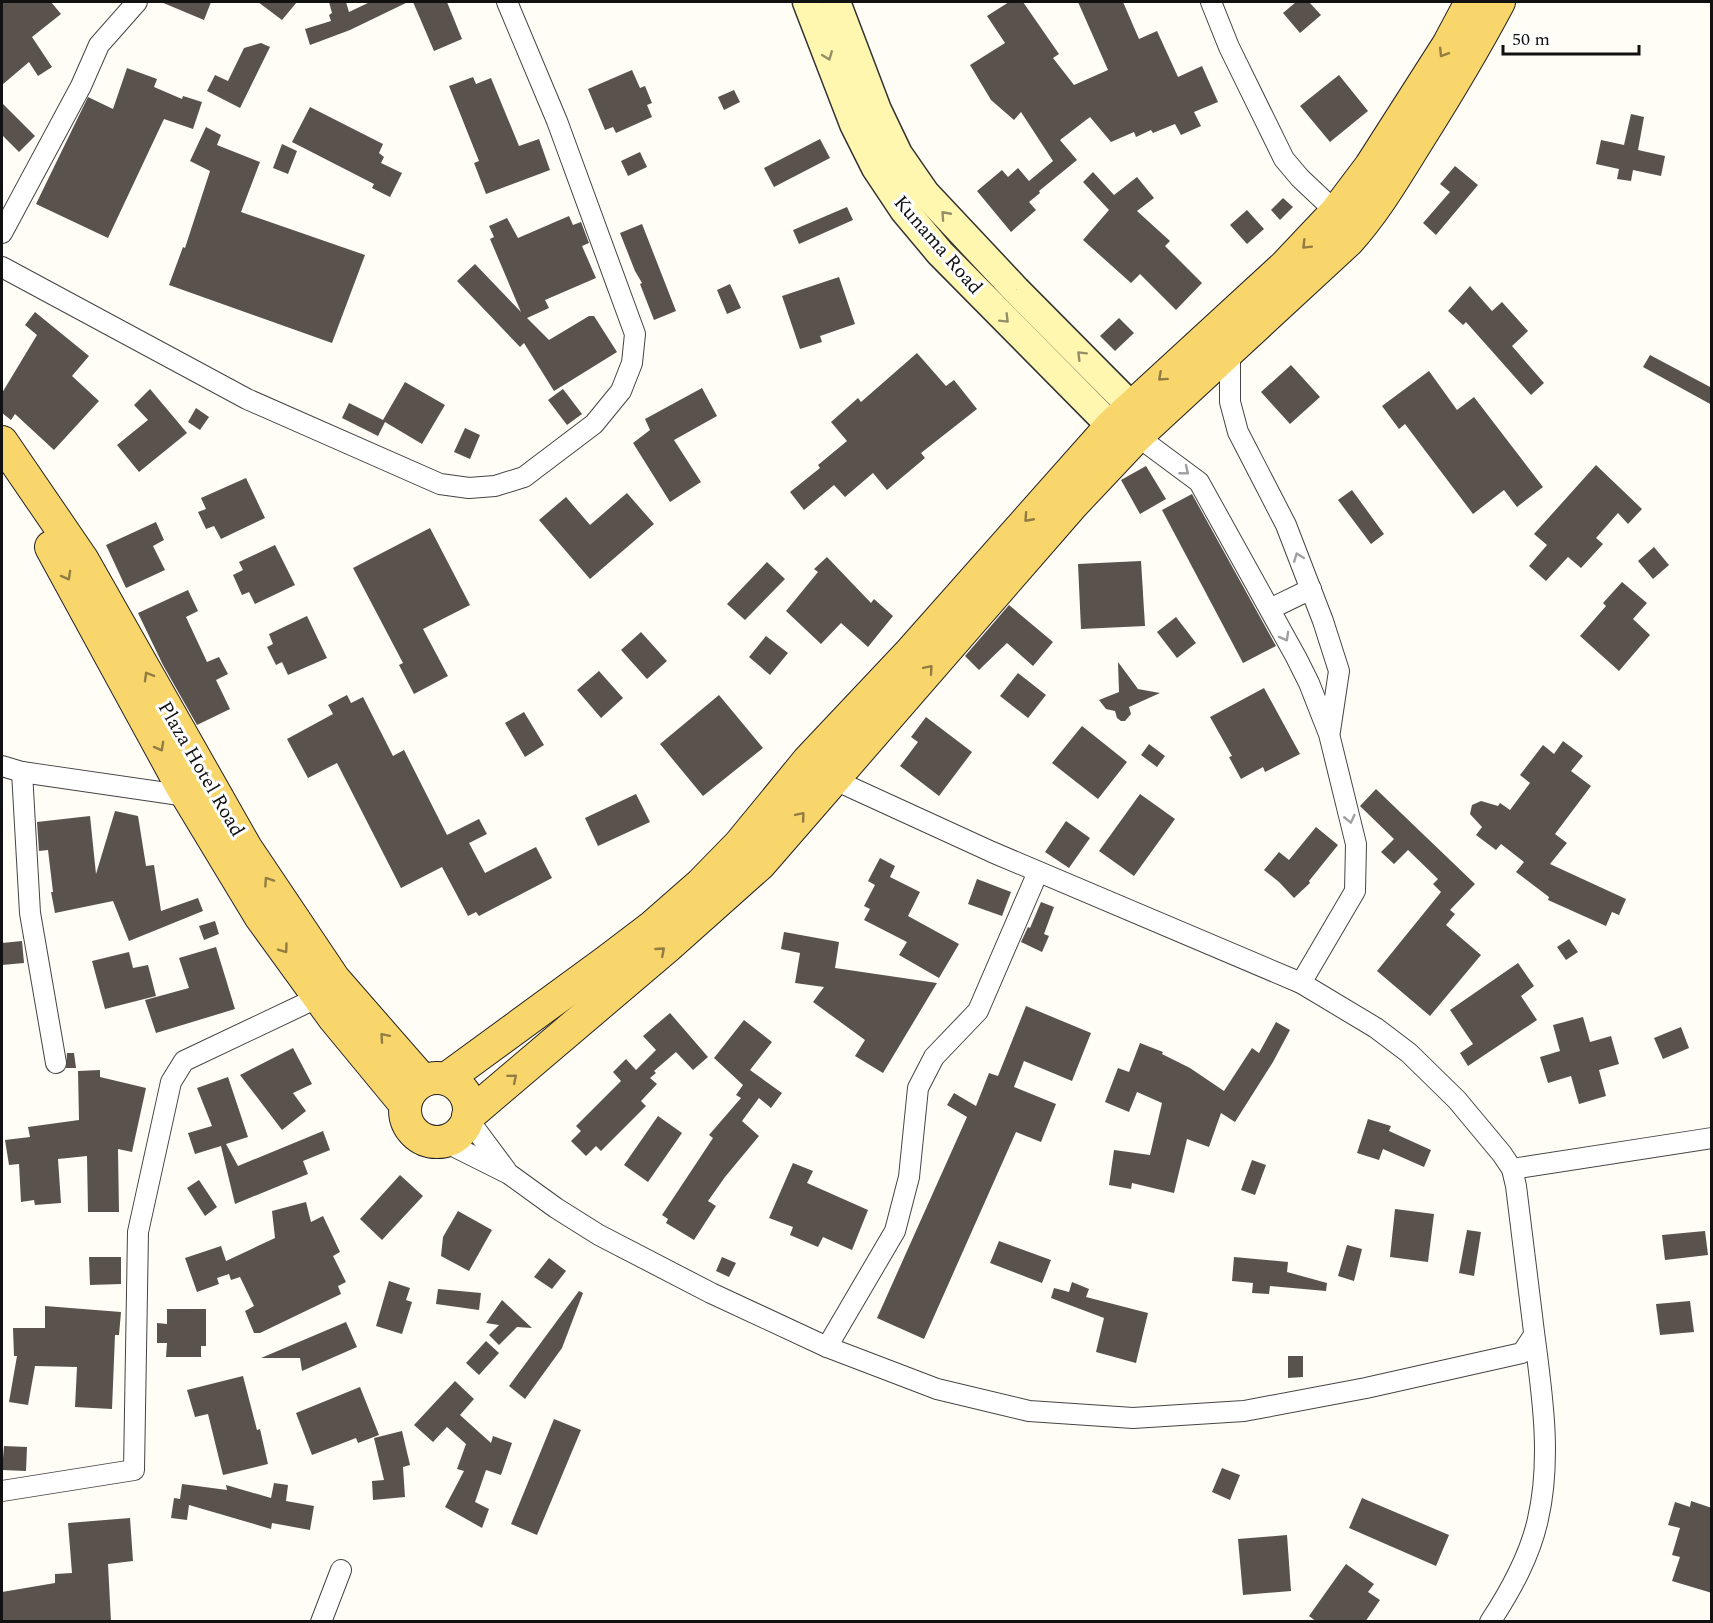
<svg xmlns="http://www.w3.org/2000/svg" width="1713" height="1623" font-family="Spectral,serif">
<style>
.building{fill:#5a524d}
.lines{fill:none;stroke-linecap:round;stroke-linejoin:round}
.street-casing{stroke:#444;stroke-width:22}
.secondary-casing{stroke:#333;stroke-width:31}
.primary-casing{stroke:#222;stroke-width:34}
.street{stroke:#fff;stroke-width:20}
.secondary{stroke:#fff6b0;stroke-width:28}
.primary{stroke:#f9d66b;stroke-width:32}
.oneway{stroke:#917d42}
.oneway2{stroke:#948f68}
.oneway3{stroke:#a0a0a0}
.labels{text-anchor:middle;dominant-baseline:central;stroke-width:6;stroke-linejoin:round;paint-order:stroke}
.street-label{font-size:20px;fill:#111;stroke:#fff}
</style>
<rect width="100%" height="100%" fill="#fffdf5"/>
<!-- building -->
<g class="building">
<polygon points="2,2 51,2 61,14 32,37 52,67 38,76 29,62 2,85"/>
<polygon points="161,2 211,2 204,20"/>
<polygon points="258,2 297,2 282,20"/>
<polygon points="329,2 346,2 349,12 370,2 408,2 350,30 310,45 305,29 331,21 329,15 332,13"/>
<polygon points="413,2 447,2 462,39 434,51"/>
<polygon points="1009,2 1023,2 1059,54 1053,58 1074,85 1108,70 1078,2 1123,2 1139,39 1157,31 1178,77 1202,66 1218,102 1194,112 1201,126 1181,135 1175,124 1153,133 1151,130 1136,137 1134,132 1111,142 1090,117 1060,140 1077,160 1039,191 1040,193 1029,202 1036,210 1011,232 977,191 1002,170 1008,177 1018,168 1029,181 1053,161 1021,112 1014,120 991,100 970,65 1005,43 987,16"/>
<polygon points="1296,2 1309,2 1321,15 1300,33 1283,13"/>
<polygon points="261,43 270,47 240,108 207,91 215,75 228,81 244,48"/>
<polygon points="127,68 157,79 154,87 182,99 183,96 202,102 193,129 164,119 108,238 36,204 88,97 113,109"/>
<polygon points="632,70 640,88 645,86 652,103 647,105 652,117 616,133 613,127 605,130 588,89"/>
<polygon points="1339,75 1368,111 1330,142 1300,106"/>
<polygon points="473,77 476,84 491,78 519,146 539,139 550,170 486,194 474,163 479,161 449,86"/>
<polygon points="734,90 740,102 724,110 718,97"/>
<polygon points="2,103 35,136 19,152 2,135"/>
<polygon points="310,107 383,144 379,153 384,157 381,163 402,173 390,197 372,188 374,184 292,142"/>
<polygon points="1631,114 1644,117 1638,150 1665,156 1661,176 1633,170 1631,181 1617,179 1619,169 1596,164 1601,140 1624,145"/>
<polygon points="206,127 221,135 217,145 260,162 241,212 365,255 332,343 169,285 183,247 185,248 210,171 190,161"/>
<polygon points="820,139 830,158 774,187 764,168"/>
<polygon points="282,144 297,151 288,174 273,168"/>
<polygon points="640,152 647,167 628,176 621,161"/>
<polygon points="1455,166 1478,185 1436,235 1423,223 1450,192 1440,184"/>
<polygon points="1093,172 1114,195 1137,177 1154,198 1137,211 1170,241 1165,246 1202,283 1176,310 1140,274 1131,283 1083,240 1109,210 1083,182"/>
<polygon points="1283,198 1293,207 1280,220 1271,210"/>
<polygon points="847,207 853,220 799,244 793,230"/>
<polygon points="1247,210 1264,229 1247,244 1230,225"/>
<polygon points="569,216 573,225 581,222 589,243 582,246 596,278 545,300 549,308 527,318 549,340 589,316 594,316 617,352 554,391 524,343 520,347 457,281 475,264 521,312 490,239 494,237 489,226 507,218 518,238"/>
<polygon points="642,224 676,311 654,320 640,284 642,283 635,271 620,233"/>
<polygon points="839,277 855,324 820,336 822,342 800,349 782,296"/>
<polygon points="730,284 741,308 727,314 717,290"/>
<polygon points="1470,286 1492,311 1502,302 1528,331 1512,346 1544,383 1531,395 1466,322 1463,325 1448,311"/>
<polygon points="35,312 89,356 72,376 99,401 54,450 15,414 11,420 2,413 2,393 37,335 25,325"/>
<polygon points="1119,318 1134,333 1115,351 1100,336"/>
<polygon points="917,353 946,386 954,380 977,409 921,453 925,458 887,490 873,473 845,497 834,485 804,510 790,492 820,468 818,465 847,441 831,422 858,398 861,402"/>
<polygon points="1650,355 1712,388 1712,405 1643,367"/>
<polygon points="1291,365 1320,397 1290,424 1261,392"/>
<polygon points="1429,371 1457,410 1474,397 1543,487 1517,507 1504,490 1473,514 1405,424 1399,429 1382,406"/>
<polygon points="405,382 445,405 422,444 385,422 378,436 342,418 349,403 383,420"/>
<polygon points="702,388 717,416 674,440 701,482 670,502 633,443 650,430 645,419"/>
<polygon points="150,389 187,433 139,472 117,445 148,420 134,405"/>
<polygon points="563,389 582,414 567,425 548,400"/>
<polygon points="196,408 209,417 200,430 188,422"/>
<polygon points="465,428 480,435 470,459 454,452"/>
<polygon points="1596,465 1642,509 1628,524 1618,513 1596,538 1603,544 1581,568 1568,557 1546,581 1529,566 1547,545 1534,534"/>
<polygon points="1146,466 1166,499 1140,514 1121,480"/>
<polygon points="246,478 265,518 221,539 214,526 206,529 198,512 206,509 201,498"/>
<polygon points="1352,490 1384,534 1371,544 1338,500"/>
<polygon points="627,493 654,524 590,579 539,520 566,497 590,525"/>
<polygon points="1192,494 1276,646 1243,663 1162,510"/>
<polygon points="156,522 164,540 153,546 165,570 126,588 106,545"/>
<polygon points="430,528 470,605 423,629 448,676 414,694 399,665 403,663 353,568"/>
<polygon points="275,545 295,585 255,604 249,592 242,595 233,575 243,570 239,562"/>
<polygon points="1654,547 1669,565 1653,579 1638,561"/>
<polygon points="827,557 871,603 874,599 893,616 868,647 841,623 821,644 786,611 818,572 814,569"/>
<polygon points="1141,561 1145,626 1081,629 1078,564"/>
<polygon points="767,562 785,579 745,620 727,604"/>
<polygon points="1622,582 1647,603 1633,619 1650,635 1619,671 1580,636 1606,606 1603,603"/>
<polygon points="188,590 198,611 186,617 207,662 219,657 228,674 216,680 230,709 197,725 163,665 138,613"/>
<polygon points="1009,605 1053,642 1033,666 1007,643 979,670 965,656"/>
<polygon points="307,616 327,658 288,675 282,662 276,665 267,647 273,644 269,634"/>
<polygon points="1176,617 1196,643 1177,658 1157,632"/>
<polygon points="641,632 667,661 647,679 621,650"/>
<polygon points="766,636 788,653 770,675 749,657"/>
<polygon points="1118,662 1138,689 1160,693 1129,707 1131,714 1125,721 1121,721 1117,718 1115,711 1106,709 1099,700 1119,692"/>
<polygon points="599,671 623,698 601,718 577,690"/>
<polygon points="1018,673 1046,695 1028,718 1000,696"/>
<polygon points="1264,688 1300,754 1265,772 1263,767 1241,779 1229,757 1232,756 1210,717"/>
<polygon points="347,695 351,703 363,697 393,756 404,750 447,835 479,819 487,834 469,843 485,873 536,847 552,878 479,916 476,912 468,916 442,867 401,888 337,763 308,778 287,739 333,714 328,705"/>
<polygon points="719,695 763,748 703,796 660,744"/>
<polygon points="524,712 544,745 525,757 505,723"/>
<polygon points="926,717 972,752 939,796 900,766 918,742 911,737"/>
<polygon points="1082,726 1127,762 1098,799 1052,763"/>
<polygon points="1563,741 1583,756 1571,771 1591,786 1555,834 1567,843 1550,864 1626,899 1619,915 1612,912 1606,926 1548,900 1549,897 1516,872 1524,862 1501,844 1496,850 1476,835 1482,827 1470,814 1472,805 1481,801 1498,806 1500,803 1510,810 1530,783 1520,775 1543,745 1554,754"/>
<polygon points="1149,744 1165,756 1157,767 1141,755"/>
<polygon points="1376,789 1475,884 1450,910 1455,914 1446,925 1481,955 1430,1016 1377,971 1441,892 1433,884 1438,879 1408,850 1394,864 1381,852 1394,839 1360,806"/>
<polygon points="636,794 650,822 598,846 585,818"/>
<polygon points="1140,794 1175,819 1134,876 1099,851"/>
<polygon points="115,811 138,816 146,866 154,865 161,911 198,898 203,911 129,941 113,901 55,913 51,892 53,892 48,850 39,851 37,822 90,816 96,874"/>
<polygon points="1066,821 1090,838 1069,868 1045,852"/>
<polygon points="1316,827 1338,845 1309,881 1310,883 1294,898 1279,882 1264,870 1279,852 1289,860"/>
<polygon points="880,858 895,866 890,877 920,892 908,916 959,944 939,978 899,955 907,942 864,920 870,909 864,906 875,885 868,881"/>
<polygon points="977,879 1011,892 1002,916 968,904"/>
<polygon points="1041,902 1054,907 1044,934 1049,936 1042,952 1021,942 1028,927 1030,928"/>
<polygon points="215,921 219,934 204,940 199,926"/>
<polygon points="784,932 839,942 835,968 937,983 883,1073 855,1056 865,1040 813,1002 824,987 795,983 800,953 781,949"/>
<polygon points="1569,939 1578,952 1566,960 1557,947"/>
<polygon points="22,941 24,963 2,965 2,943"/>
<polygon points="216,947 235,1009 156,1033 145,1000 189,988 179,958"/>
<polygon points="129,952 133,968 148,965 156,996 105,1009 92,961"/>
<polygon points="1518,963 1534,986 1521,996 1537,1020 1468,1066 1460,1053 1473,1044 1450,1010"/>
<polygon points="1026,1006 1091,1033 1072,1081 1024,1061 1014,1087 1056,1104 1041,1142 1016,1132 924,1339 877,1318 967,1117 947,1105 954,1093 976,1106 989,1073 998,1076"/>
<polygon points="670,1013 708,1057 693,1070 676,1052 654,1071 656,1073 650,1078 657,1084 641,1101 646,1106 601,1151 596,1146 586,1156 571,1141 581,1131 576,1126 621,1081 613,1072 626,1059 636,1070 656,1050 643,1036"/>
<polygon points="1583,1017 1590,1042 1611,1036 1619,1064 1599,1070 1606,1096 1579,1104 1571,1076 1548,1083 1540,1057 1560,1051 1553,1025"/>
<polygon points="744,1020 772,1042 750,1070 782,1093 771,1108 759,1098 742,1121 759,1136 725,1177 708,1201 716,1206 694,1240 666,1223 668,1219 662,1215 713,1138 709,1135 741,1098 736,1095 743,1085 714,1058"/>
<polygon points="1276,1022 1290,1030 1273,1062 1235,1122 1221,1113 1209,1147 1187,1139 1174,1193 1132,1183 1131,1189 1109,1185 1114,1150 1150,1155 1162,1103 1137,1092 1129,1112 1105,1102 1118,1068 1129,1072 1140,1043 1163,1052 1162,1054 1190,1068 1224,1091 1252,1048 1259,1053"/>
<polygon points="1681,1027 1689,1048 1663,1059 1654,1038"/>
<polygon points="293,1048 312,1084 293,1093 306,1111 282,1130 240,1075"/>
<polygon points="67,1053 74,1053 76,1068 66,1068"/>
<polygon points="100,1070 100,1077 146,1088 132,1152 118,1149 119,1212 88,1212 87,1156 58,1159 61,1203 35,1205 34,1200 21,1202 19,1164 9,1165 5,1140 30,1137 28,1127 79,1120 78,1071"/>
<polygon points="228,1077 248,1137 226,1144 238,1166 323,1131 330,1150 303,1161 308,1174 235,1204 221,1146 195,1154 188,1133 212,1126 197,1088"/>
<polygon points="658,1116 682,1133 648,1182 624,1165"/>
<polygon points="1368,1119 1391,1126 1389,1131 1431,1150 1424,1167 1383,1149 1379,1160 1357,1153"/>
<polygon points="1252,1160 1266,1165 1255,1195 1241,1190"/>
<polygon points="793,1163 813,1171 807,1183 868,1210 852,1250 823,1237 818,1247 790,1235 793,1227 769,1218"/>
<polygon points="400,1175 423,1196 382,1240 360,1219"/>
<polygon points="199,1180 217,1207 205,1216 187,1188"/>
<polygon points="306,1202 311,1222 323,1216 340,1252 333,1256 346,1282 338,1286 341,1294 260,1333 254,1333 245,1311 254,1306 240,1277 231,1280 229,1274 217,1278 219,1284 197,1292 185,1258 221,1246 226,1261 275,1238 272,1211"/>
<polygon points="1395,1209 1434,1214 1428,1262 1390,1257"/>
<polygon points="458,1211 492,1230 469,1271 441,1256 443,1237"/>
<polygon points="1467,1230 1481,1232 1474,1276 1459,1273"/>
<polygon points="1705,1231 1708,1255 1665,1260 1662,1235"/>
<polygon points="999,1241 1051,1260 1042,1283 990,1263"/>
<polygon points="1347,1245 1362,1249 1354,1281 1338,1276"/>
<polygon points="89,1257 121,1257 121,1284 90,1285"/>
<polygon points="722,1257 736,1263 729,1277 716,1271"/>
<polygon points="1234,1257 1288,1262 1287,1272 1327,1283 1326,1291 1270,1286 1269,1294 1252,1293 1253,1283 1232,1281"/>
<polygon points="549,1258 566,1271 552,1289 534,1277"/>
<polygon points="389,1281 410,1288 406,1300 412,1302 402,1334 376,1326"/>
<polygon points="1072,1282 1089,1289 1086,1297 1148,1313 1136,1363 1096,1352 1104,1318 1051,1298 1054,1288 1069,1292"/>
<polygon points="438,1289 481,1293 479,1310 436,1304"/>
<polygon points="579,1291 583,1293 562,1348 525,1399 509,1386"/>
<polygon points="502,1300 532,1328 517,1327 499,1345 489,1335 499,1325 486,1323"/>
<polygon points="1690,1301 1694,1332 1660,1335 1656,1304"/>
<polygon points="45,1306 121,1312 119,1335 115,1335 112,1409 75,1407 77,1367 35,1366 28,1405 9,1402 17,1356 14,1356 13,1328 45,1328"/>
<polygon points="167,1309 206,1309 206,1346 201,1346 201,1357 166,1357 167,1343 157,1343 157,1323 167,1324"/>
<polygon points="346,1322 357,1347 302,1371 300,1358 261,1358"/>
<polygon points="486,1341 499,1353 479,1375 466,1363"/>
<polygon points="1288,1356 1303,1356 1303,1377 1288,1378"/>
<polygon points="243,1376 257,1430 260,1429 268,1464 223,1475 208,1414 195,1417 187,1390"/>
<polygon points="455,1381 474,1399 460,1415 491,1443 493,1436 512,1443 501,1475 486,1470 475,1502 489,1509 482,1528 445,1507 464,1471 457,1469 466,1444 447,1427 433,1442 414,1425"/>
<polygon points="360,1387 379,1435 358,1443 356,1438 312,1455 296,1413"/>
<polygon points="554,1419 581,1430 537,1535 511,1524"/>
<polygon points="402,1431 410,1465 403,1467 405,1497 373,1500 372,1481 384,1480 374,1438"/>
<polygon points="4,1446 27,1447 26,1471 2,1470"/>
<polygon points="1222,1468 1240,1475 1230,1500 1212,1492"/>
<polygon points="274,1483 288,1485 286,1501 314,1506 310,1530 272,1523 271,1529 189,1505 187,1520 171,1518 174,1498 180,1499 182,1484 227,1490 226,1485 271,1498"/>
<polygon points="1362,1498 1449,1535 1436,1566 1349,1528"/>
<polygon points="1691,1501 1712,1508 1712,1593 1672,1581 1680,1557 1672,1555 1680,1528 1668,1525 1675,1502 1690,1507"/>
<polygon points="130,1518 133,1561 108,1564 111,1622 2,1622 2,1592 55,1583 55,1574 72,1573 68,1523"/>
<polygon points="1287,1535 1291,1591 1243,1595 1238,1539"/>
<polygon points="1346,1564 1374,1584 1368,1592 1380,1600 1365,1622 1317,1622 1309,1616"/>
</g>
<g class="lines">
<!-- street casing -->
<g class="street-casing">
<g id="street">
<polyline points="1211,2 1229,47 1284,159 1300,178 1336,212"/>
<polyline points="2,233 81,86 99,45 137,2"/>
<polyline points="2,267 247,399 440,484 469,488 495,486 524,477 594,424 621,391 632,363 635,334 557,121 507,2"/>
<polyline points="1230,351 1230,402 1238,432 1286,525 1323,621 1339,671 1330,731"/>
<polyline points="1137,436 1199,482 1296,657 1309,683 1329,734 1356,844 1355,891 1301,983"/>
<polyline points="1270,609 1311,589"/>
<polyline points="2,766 22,772 187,796"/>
<polyline points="22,772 30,913 56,1063"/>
<path d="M 826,776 L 992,852 L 1301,983 L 1376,1028 L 1409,1053 L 1457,1100 L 1502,1154 L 1512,1169 L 1516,1186 C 1522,1235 1528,1283 1534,1332 C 1542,1393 1552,1458 1538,1519 C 1530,1556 1511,1590 1490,1622"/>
<polyline points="468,1119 506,1170"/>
<polyline points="443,1141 509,1174 556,1208 599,1235 711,1293 827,1347 937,1389 1029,1411 1133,1418 1244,1411 1366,1388 1522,1353 1534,1335"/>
<polyline points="1512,1169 1712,1138"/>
<polyline points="827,1347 895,1231 909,1177 918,1088 934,1057 978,1011 1038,872"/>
<polyline points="2,1491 134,1470 138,1232 171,1082 184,1061 319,997"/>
<polyline points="321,1622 341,1570"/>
</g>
</g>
<!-- secondary casing -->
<g class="secondary-casing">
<g id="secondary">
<polyline points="807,2 854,124 876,168 904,210 940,253 1111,426 1132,434"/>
<polyline points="836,2 877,110 898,154 925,193 1016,290 1131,406 1153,416"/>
</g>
</g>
<!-- primary casing -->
<g class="primary-casing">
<g id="primary">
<polyline points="2,442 82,559 246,848 334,979 423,1081"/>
<polyline points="51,547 182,787 260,916 334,1018 405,1104"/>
<circle cx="437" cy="1110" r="32"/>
<polyline points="446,1079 606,962 652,927 701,884 740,844 808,761 908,655 1111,426 1285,266 1336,212 1370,167 1448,45 1471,2"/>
<path d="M 468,1116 L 668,946 L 760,864 L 1072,505 L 1137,436 L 1348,241 C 1376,210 1396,175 1418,140 C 1447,94 1474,49 1499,2"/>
</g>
</g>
<!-- street -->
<use href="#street" class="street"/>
<!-- secondary -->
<use href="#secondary" class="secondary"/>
<!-- primary -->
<use href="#primary" class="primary"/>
</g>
<!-- one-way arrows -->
<defs><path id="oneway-chevron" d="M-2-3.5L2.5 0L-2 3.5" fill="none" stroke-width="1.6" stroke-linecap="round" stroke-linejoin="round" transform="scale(1.5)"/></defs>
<g class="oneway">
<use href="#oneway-chevron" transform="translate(1443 53) rotate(122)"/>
<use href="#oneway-chevron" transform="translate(1306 245) rotate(135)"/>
<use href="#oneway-chevron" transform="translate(1162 377) rotate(138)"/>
<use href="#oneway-chevron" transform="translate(1028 518) rotate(132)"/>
<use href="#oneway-chevron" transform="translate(67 576) rotate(61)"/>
<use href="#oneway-chevron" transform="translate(929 669) rotate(-49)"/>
<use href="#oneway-chevron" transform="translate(148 676) rotate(-120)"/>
<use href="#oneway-chevron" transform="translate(160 747) rotate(61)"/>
<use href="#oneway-chevron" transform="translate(801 816) rotate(-50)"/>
<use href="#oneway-chevron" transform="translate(268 881) rotate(-124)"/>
<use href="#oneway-chevron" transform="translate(284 949) rotate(54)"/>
<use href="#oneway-chevron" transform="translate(661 951) rotate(-41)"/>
<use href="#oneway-chevron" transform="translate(384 1037) rotate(-131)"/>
<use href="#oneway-chevron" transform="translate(513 1078) rotate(-40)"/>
</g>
<g class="oneway2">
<use href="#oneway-chevron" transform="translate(828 56) rotate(69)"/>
<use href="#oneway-chevron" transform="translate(945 215) rotate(-132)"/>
<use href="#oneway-chevron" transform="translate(1005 319) rotate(45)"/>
<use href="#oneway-chevron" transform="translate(1081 355) rotate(-135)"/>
</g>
<g class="oneway3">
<use href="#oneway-chevron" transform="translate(1185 471) rotate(39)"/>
<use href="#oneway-chevron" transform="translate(1298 557) rotate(-111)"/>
<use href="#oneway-chevron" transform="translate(1285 637) rotate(61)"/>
<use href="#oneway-chevron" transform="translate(1350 819) rotate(77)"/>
</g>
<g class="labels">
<!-- street labels -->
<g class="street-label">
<text transform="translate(938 245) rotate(49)">Kunama Road</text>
<text transform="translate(201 769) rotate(60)">Plaza Hotel Road</text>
</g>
</g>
<!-- border -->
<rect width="1713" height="1623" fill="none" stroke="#111111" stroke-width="6"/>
<!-- scale -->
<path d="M1503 45v9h136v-9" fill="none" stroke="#111111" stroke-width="3"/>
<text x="1512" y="45" font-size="18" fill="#111111" stroke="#ffffff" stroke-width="4.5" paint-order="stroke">50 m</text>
</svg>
